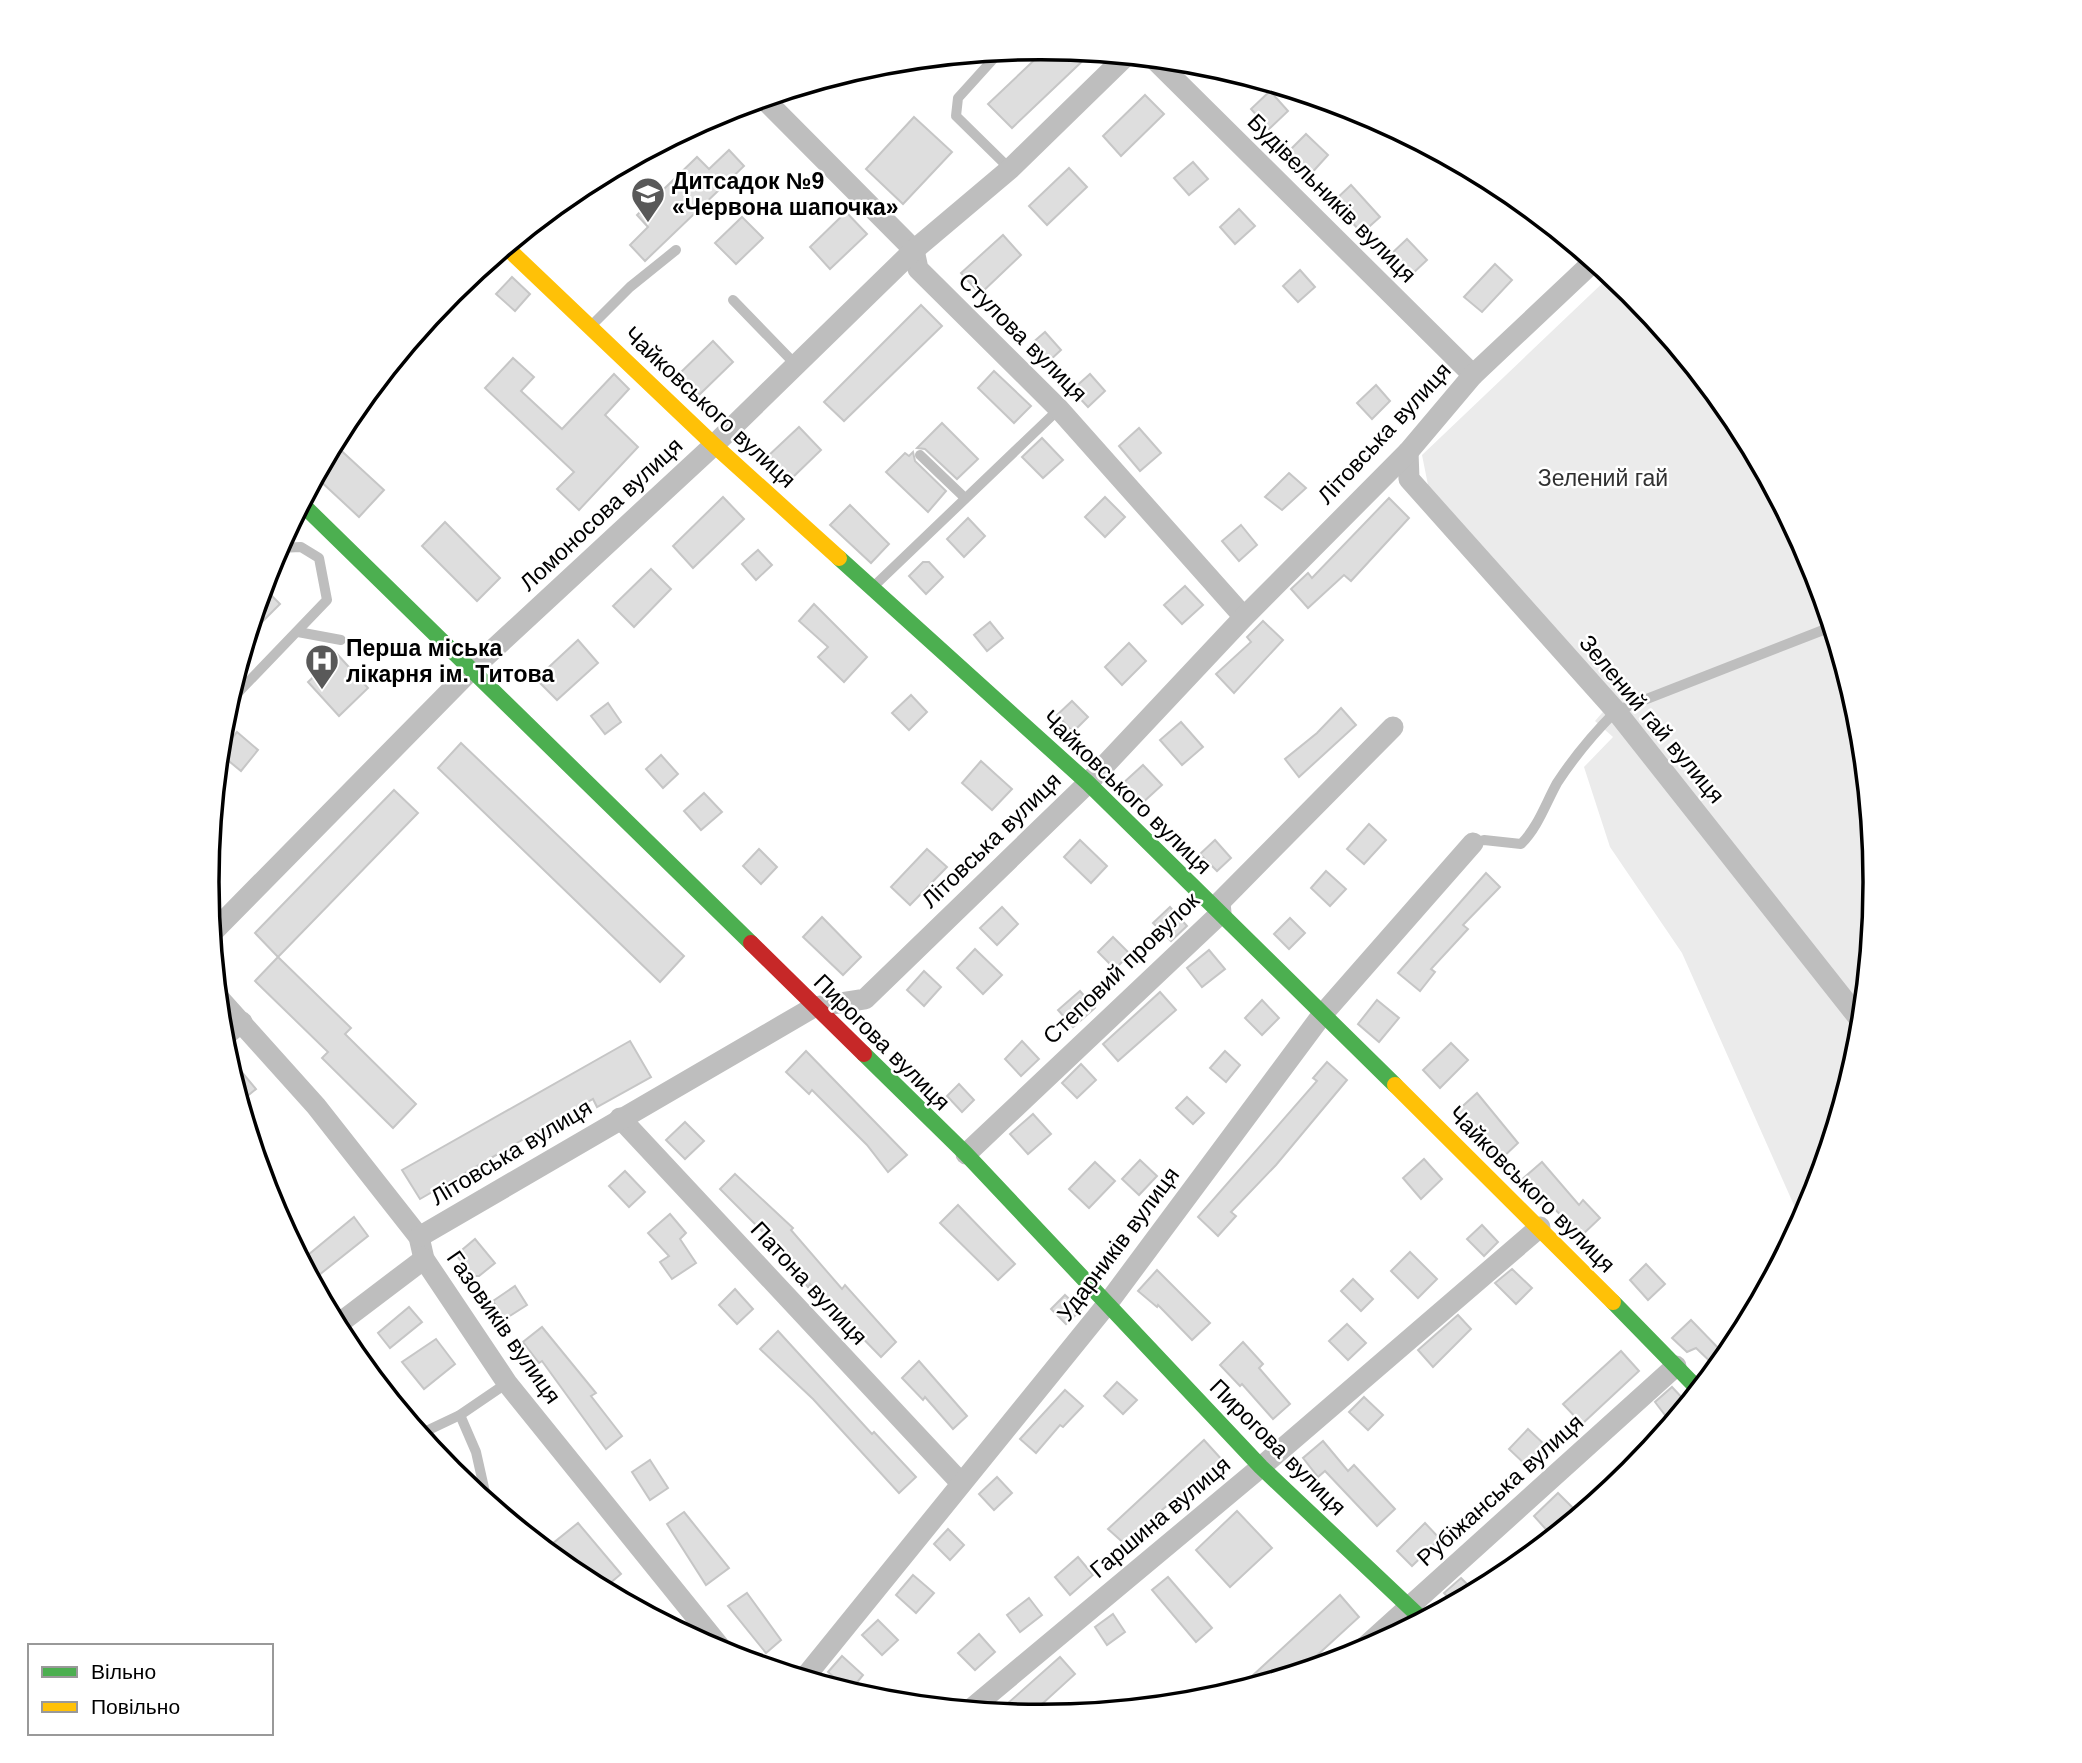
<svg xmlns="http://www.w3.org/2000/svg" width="2082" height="1763" font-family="Arial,sans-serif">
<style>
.green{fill:#ebebeb}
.building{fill:#dedede;stroke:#c6c6c6;stroke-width:2}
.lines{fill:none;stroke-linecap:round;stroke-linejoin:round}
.lane{stroke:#bebebe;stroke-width:10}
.street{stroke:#bebebe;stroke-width:21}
.fast{stroke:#4caf50;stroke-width:16}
.slow{stroke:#ffc107;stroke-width:16}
.jam{stroke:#c62828;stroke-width:16}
.labels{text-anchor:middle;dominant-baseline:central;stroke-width:5;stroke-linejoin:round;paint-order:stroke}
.poi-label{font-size:23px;font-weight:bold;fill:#000;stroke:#fff;text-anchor:start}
.street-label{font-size:23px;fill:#000;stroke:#fff}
.park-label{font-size:23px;fill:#313131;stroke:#fff}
.rim{fill:none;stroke:#000;stroke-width:3.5}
</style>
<rect width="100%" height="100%" fill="#fff"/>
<!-- green -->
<polygon class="green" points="1611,275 1631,292 1735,418 1812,563 1859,719 1875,882 1859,1045 1812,1201 1801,1221 1682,953 1610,847 1584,767 1613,737 1595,721 1616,697 1430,495 1422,455"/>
<!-- building -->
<g class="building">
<polygon points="1047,48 1092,52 1012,128 988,104"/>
<polygon points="1270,91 1288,111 1269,129 1251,109"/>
<polygon points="1145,95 1164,114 1121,156 1103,136"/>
<polygon points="914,117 952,152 903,204 866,169"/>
<polygon points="1306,134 1328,155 1308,177 1285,155"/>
<polygon points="729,150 744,166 645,261 630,245 648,227 637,215 697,157 709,169"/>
<polygon points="1193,162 1208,179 1189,195 1174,178"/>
<polygon points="1069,168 1087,187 1047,225 1029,206"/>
<polygon points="1351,185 1380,217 1362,233 1333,202"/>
<polygon points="1239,209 1255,226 1235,244 1220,227"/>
<polygon points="846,212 867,234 830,269 810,247"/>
<polygon points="742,217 763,238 736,264 715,243"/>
<polygon points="1003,235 1021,255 980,294 961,273"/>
<polygon points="1407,239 1427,260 1410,276 1390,255"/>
<polygon points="1495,264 1512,280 1482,312 1464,297"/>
<polygon points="1300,270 1315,287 1298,302 1283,286"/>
<polygon points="512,277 530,294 515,311 496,294"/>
<polygon points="921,305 942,326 844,421 824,402"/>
<polygon points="1045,332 1061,350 1047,363 1031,344"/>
<polygon points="713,341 733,362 699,395 679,374"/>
<polygon points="513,358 534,377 521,391 562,429 614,374 629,389 605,415 638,447 579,510 557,489 574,472 485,388"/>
<polygon points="994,371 1031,406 1014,423 978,388"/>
<polygon points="1090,374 1105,391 1088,407 1072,390"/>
<polygon points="1376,385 1390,401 1372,419 1357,403"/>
<polygon points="942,423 978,459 957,479 925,449 917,448"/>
<polygon points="799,427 821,450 790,480 768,456"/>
<polygon points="1139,428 1161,453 1140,471 1119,446"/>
<polygon points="1042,438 1063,460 1043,478 1022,457"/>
<polygon points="334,444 384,490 359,517 316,477"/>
<polygon points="913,452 915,461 946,491 928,512 886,472 905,453 909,456"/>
<polygon points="1289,473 1306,488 1282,510 1265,497"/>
<polygon points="723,497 744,519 693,568 673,546"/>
<polygon points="1105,497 1125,517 1105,537 1085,517"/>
<polygon points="1389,498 1409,518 1351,581 1344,575 1308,608 1291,589 1308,573 1312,578"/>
<polygon points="850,505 889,544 871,563 830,525"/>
<polygon points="968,518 985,536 964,557 947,539"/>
<polygon points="445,522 500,578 477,601 422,546"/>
<polygon points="1241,525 1257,545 1239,561 1222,541"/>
<polygon points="758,550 772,565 756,580 742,564"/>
<polygon points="923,562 929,562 943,577 926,594 909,576"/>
<polygon points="651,569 671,589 634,627 613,606"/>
<polygon points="1185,586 1203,605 1182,624 1164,605"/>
<polygon points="263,587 280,604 247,637 257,607"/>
<polygon points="814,604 867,657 844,682 818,657 828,647 799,621"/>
<polygon points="1263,621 1283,640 1234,693 1216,674 1251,642 1247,637"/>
<polygon points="990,622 1003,638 987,651 974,635"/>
<polygon points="578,640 598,663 557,700 536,679"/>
<polygon points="1129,643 1146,661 1122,685 1105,667"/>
<polygon points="337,654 368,688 339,716 308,682"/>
<polygon points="911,695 927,712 909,730 892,713"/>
<polygon points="1072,701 1088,717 1073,732 1057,715"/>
<polygon points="608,703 621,722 605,734 591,716"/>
<polygon points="1341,708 1356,725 1299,777 1285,759 1317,733"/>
<polygon points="1181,722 1203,747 1182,765 1160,740"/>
<polygon points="237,732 258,750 241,771 219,753"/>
<polygon points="461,743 684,956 660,982 438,768"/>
<polygon points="661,755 678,774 663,788 646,769"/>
<polygon points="981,761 1012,789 992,810 962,783"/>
<polygon points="1143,765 1162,785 1140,805 1121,785"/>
<polygon points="394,790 418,813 278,957 255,933"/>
<polygon points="704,793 722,812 701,830 684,811"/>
<polygon points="1369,824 1386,840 1364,864 1347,849"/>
<polygon points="1080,840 1107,866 1091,883 1064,857"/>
<polygon points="1215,840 1231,858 1217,871 1200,854"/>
<polygon points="759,849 777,867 761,884 743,866"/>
<polygon points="927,849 947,867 910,905 891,887"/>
<polygon points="1326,871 1346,889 1330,906 1311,888"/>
<polygon points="1486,873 1500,887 1463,925 1468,929 1431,969 1435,972 1420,991 1398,973"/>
<polygon points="1002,907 1018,924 997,945 980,928"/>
<polygon points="1170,907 1187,926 1171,941 1153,923"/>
<polygon points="822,917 861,957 843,975 803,937"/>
<polygon points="1290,918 1305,933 1289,949 1274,934"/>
<polygon points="1113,937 1130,954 1115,969 1098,952"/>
<polygon points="975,949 1002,975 983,994 957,968"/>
<polygon points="1209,950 1225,969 1202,987 1187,968"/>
<polygon points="278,957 351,1028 345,1034 416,1104 393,1128 322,1058 328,1052 255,981"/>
<polygon points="924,971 941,987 924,1006 907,990"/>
<polygon points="1080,991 1095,1008 1073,1027 1058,1010"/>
<polygon points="1160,992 1176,1010 1118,1061 1103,1044"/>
<polygon points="1262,1000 1279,1018 1262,1035 1245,1018"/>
<polygon points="1377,1000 1399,1018 1379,1042 1358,1024"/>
<polygon points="630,1041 651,1077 597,1107 593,1099 420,1199 402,1170"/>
<polygon points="1022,1041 1039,1059 1021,1076 1005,1059"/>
<polygon points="1451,1043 1468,1060 1440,1088 1423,1070"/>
<polygon points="806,1051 907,1155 888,1172 867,1145 812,1090 809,1094 786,1072"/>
<polygon points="1225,1051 1240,1065 1226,1082 1210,1068"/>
<polygon points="225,1052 256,1089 240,1102 233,1079"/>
<polygon points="1327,1062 1347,1080 1276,1165 1231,1212 1236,1216 1218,1236 1198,1217 1317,1081 1313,1078"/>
<polygon points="1081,1064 1096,1080 1077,1098 1062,1083"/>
<polygon points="959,1084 974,1100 962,1112 947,1096"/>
<polygon points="1477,1093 1518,1143 1498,1162 1454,1114"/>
<polygon points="1187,1097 1204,1113 1193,1124 1176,1108"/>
<polygon points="1033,1114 1051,1134 1028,1154 1010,1134"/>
<polygon points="685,1122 704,1141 685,1159 666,1140"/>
<polygon points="1424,1159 1442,1179 1421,1199 1403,1178"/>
<polygon points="1140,1160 1157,1176 1139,1195 1122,1179"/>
<polygon points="1095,1162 1115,1181 1089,1208 1069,1189"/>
<polygon points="1542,1162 1579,1205 1583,1200 1600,1218 1581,1236 1546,1200 1541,1204 1519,1182"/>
<polygon points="625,1171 645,1192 629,1207 609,1186"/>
<polygon points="735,1174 793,1228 791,1230 842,1289 845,1285 896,1342 881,1357 810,1284 808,1287 790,1266 794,1263 720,1189"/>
<polygon points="958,1205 1015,1264 998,1280 940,1223"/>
<polygon points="670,1214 686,1233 680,1239 696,1263 672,1279 660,1262 669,1256 648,1233"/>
<polygon points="354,1217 368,1236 314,1279 302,1260"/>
<polygon points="1482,1225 1498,1242 1484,1256 1467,1239"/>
<polygon points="475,1239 495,1263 479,1276 473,1276 456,1255"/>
<polygon points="1410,1252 1437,1279 1418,1298 1391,1271"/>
<polygon points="1646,1264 1665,1284 1648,1300 1630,1280"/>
<polygon points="1512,1269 1532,1288 1516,1304 1495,1283"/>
<polygon points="1157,1270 1210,1323 1192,1340 1158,1305 1157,1307 1138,1291"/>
<polygon points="1353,1279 1373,1299 1361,1311 1341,1291"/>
<polygon points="515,1286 527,1305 505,1319 493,1301"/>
<polygon points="735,1289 753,1309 737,1324 719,1305"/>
<polygon points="1065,1295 1081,1310 1066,1324 1051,1309"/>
<polygon points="409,1307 422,1322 390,1348 378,1333"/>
<polygon points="1458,1315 1471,1329 1433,1367 1418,1350"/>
<polygon points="1691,1320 1726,1356 1716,1367 1696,1348 1687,1352 1672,1338"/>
<polygon points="1347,1324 1366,1343 1348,1360 1329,1341"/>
<polygon points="542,1327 596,1393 591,1396 622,1436 606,1449 542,1361 539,1363 523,1342"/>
<polygon points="778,1331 872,1434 874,1432 916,1477 899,1493 813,1399 760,1349"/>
<polygon points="436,1339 455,1364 424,1389 402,1362"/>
<polygon points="1243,1342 1263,1364 1259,1368 1290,1404 1273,1419 1242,1384 1240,1386 1220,1365"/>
<polygon points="1621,1351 1639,1371 1582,1424 1563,1404"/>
<polygon points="919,1361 967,1416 953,1429 925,1397 923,1400 902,1378"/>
<polygon points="1117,1382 1137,1400 1123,1414 1104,1396"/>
<polygon points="1672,1387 1687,1403 1671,1423 1655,1402"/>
<polygon points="1065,1390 1083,1406 1063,1427 1060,1425 1036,1453 1020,1439"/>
<polygon points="1364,1397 1383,1415 1368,1430 1349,1412"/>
<polygon points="1528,1429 1546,1446 1527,1466 1509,1449"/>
<polygon points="1204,1440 1223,1461 1163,1509 1127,1546 1108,1529"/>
<polygon points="1323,1441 1348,1471 1354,1465 1395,1509 1377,1526 1325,1471 1318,1477 1303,1458"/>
<polygon points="650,1460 668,1488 650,1500 632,1472"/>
<polygon points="997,1477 1012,1493 994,1510 979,1494"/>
<polygon points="1558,1493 1579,1514 1552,1536 1534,1516"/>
<polygon points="1237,1511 1272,1548 1230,1587 1196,1550"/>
<polygon points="684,1512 729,1568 706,1585 667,1524"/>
<polygon points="578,1523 621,1574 603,1589 578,1576 552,1544"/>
<polygon points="1425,1523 1440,1539 1412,1566 1397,1551"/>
<polygon points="948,1529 964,1545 950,1560 934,1544"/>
<polygon points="1078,1557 1093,1575 1070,1595 1055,1577"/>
<polygon points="913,1575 934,1593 916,1613 896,1595"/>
<polygon points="1168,1577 1212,1628 1196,1642 1152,1590"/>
<polygon points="1461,1578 1474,1591 1453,1603 1444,1593"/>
<polygon points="747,1593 781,1640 766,1653 728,1606"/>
<polygon points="1340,1595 1359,1617 1301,1670 1237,1690"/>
<polygon points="1029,1598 1042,1615 1020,1632 1007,1615"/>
<polygon points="1113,1614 1125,1632 1107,1645 1095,1627"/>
<polygon points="878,1620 898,1640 882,1655 862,1635"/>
<polygon points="979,1634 995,1652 975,1670 958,1653"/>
<polygon points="842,1656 863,1675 850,1691 828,1672"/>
<polygon points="1060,1657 1075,1674 1030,1715 998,1712"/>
</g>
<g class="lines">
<!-- lane -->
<g class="lane">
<polyline points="995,52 996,56 958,98 956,116 1010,169"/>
<polyline points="733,300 796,365"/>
<polyline points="592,325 630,287 676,250"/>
<polyline points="920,455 965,498"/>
<polyline points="873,587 1059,409"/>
<polyline points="298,632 341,640"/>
<polyline points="227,704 327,600 319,558 301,547 278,548"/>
<polyline points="225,712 226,732"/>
<path d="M 1473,843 L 1484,840 L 1521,844 C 1538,827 1545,805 1557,783 C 1574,757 1594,733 1616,711 L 1831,627"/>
<polyline points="460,1415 476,1452 487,1501"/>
<polyline points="420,1434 460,1415 507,1383"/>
</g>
<!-- street -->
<g class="street">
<polyline points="1153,58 1473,375"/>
<polyline points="763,98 914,250 918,269 1059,409 1244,617"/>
<polyline points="1408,452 1409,479 1616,711 1861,1021"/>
<polyline points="212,933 471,670 714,445 914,250 1010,169 1126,56"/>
<polyline points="218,997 316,1106 419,1237 424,1259 507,1383 725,1653"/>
<polyline points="222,1038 242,1022"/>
<polyline points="620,1118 961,1483"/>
<polyline points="966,1154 1221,913 1220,902 1393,727"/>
<polyline points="419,1237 814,1007 865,999 1088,783 1244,617 1408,452 1473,375 1594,261"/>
<polyline points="337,1325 424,1259"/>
<polyline points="1358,1653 1676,1366"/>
<polyline points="805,1677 1108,1303 1322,1015 1473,843"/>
<polyline points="971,1709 1261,1467 1540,1227"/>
</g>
<!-- fast -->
<g class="fast">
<polyline points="302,504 751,943"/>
<polyline points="839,558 1088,783 1395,1085"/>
<polyline points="864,1054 966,1154 1261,1467 1422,1619"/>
<polyline points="1613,1302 1698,1389"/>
</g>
<!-- slow -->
<g class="slow">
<polyline points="506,247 714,445 839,558"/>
<polyline points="1395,1085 1613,1302"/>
</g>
<!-- jam -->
<polyline class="jam" points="751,943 864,1054"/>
</g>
<!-- icons -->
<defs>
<g id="school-pin" transform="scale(1.75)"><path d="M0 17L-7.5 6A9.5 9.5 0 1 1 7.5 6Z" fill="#595959" stroke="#fff"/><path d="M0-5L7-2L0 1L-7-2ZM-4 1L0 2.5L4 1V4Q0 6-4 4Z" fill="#fff"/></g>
<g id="hospital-pin" transform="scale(1.75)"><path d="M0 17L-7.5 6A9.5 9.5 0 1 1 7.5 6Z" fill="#595959" stroke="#fff"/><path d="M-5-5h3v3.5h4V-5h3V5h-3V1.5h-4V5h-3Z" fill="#fff"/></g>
</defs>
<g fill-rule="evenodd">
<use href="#school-pin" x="648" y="194"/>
<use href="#hospital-pin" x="322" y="661"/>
</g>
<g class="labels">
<!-- poi labels -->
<g class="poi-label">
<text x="672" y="181">Дитсадок №9<tspan x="672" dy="26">«Червона шапочка»</tspan></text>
<text x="346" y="648">Перша міська<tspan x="346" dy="26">лікарня ім. Титова</tspan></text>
</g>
<!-- street labels -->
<g class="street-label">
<text transform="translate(1332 198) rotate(45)">Будівельників вулиця</text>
<text transform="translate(1023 337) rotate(45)">Стулова вулиця</text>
<text transform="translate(710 407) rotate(43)">Чайковського вулиця</text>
<text transform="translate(1384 433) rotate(-47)">Літовська вулиця</text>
<text transform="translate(601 514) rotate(-43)">Ломоносова вулиця</text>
<text transform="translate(1652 719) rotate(50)">Зелений гай вулиця</text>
<text transform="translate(1127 792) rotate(44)">Чайковського вулиця</text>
<text transform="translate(991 840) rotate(-44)">Літовська вулиця</text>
<text transform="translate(1121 968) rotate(-44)">Степовий провулок</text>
<text transform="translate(882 1042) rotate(45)">Пирогова вулиця</text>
<text transform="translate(511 1152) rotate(-31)">Літовська вулиця</text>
<text transform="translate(1532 1189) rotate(45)">Чайковського вулиця</text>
<text transform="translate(1118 1244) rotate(-53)">Ударників вулиця</text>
<text transform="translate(809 1283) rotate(47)">Патона вулиця</text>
<text transform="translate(504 1327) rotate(55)">Газовиків вулиця</text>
<text transform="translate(1278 1447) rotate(45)">Пирогова вулиця</text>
<text transform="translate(1500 1490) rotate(-42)">Рубіжанська вулиця</text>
<text transform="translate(1160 1517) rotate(-40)">Гаршина вулиця</text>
</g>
<!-- park labels -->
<g class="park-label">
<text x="1603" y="478">Зелений гай</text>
</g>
</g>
<!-- crop -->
<path d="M0 0H2082V1763H0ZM219 882a822 822 0 1 1 1644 0a822 822 0 1 1-1644 0Z" fill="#fff" fill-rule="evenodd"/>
<path class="rim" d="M219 882a822 822 0 1 1 1644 0a822 822 0 1 1-1644 0Z"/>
<!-- legend -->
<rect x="28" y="1644" width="245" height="91" fill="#ffffff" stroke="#999999" stroke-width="2"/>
<rect x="42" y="1667" width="35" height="10" fill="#4caf50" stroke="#999999" stroke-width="2"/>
<text x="91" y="1679" font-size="21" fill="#000000">Вільно</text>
<rect x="42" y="1702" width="35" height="10" fill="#ffc107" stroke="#999999" stroke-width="2"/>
<text x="91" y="1714" font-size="21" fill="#000000">Повільно</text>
</svg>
